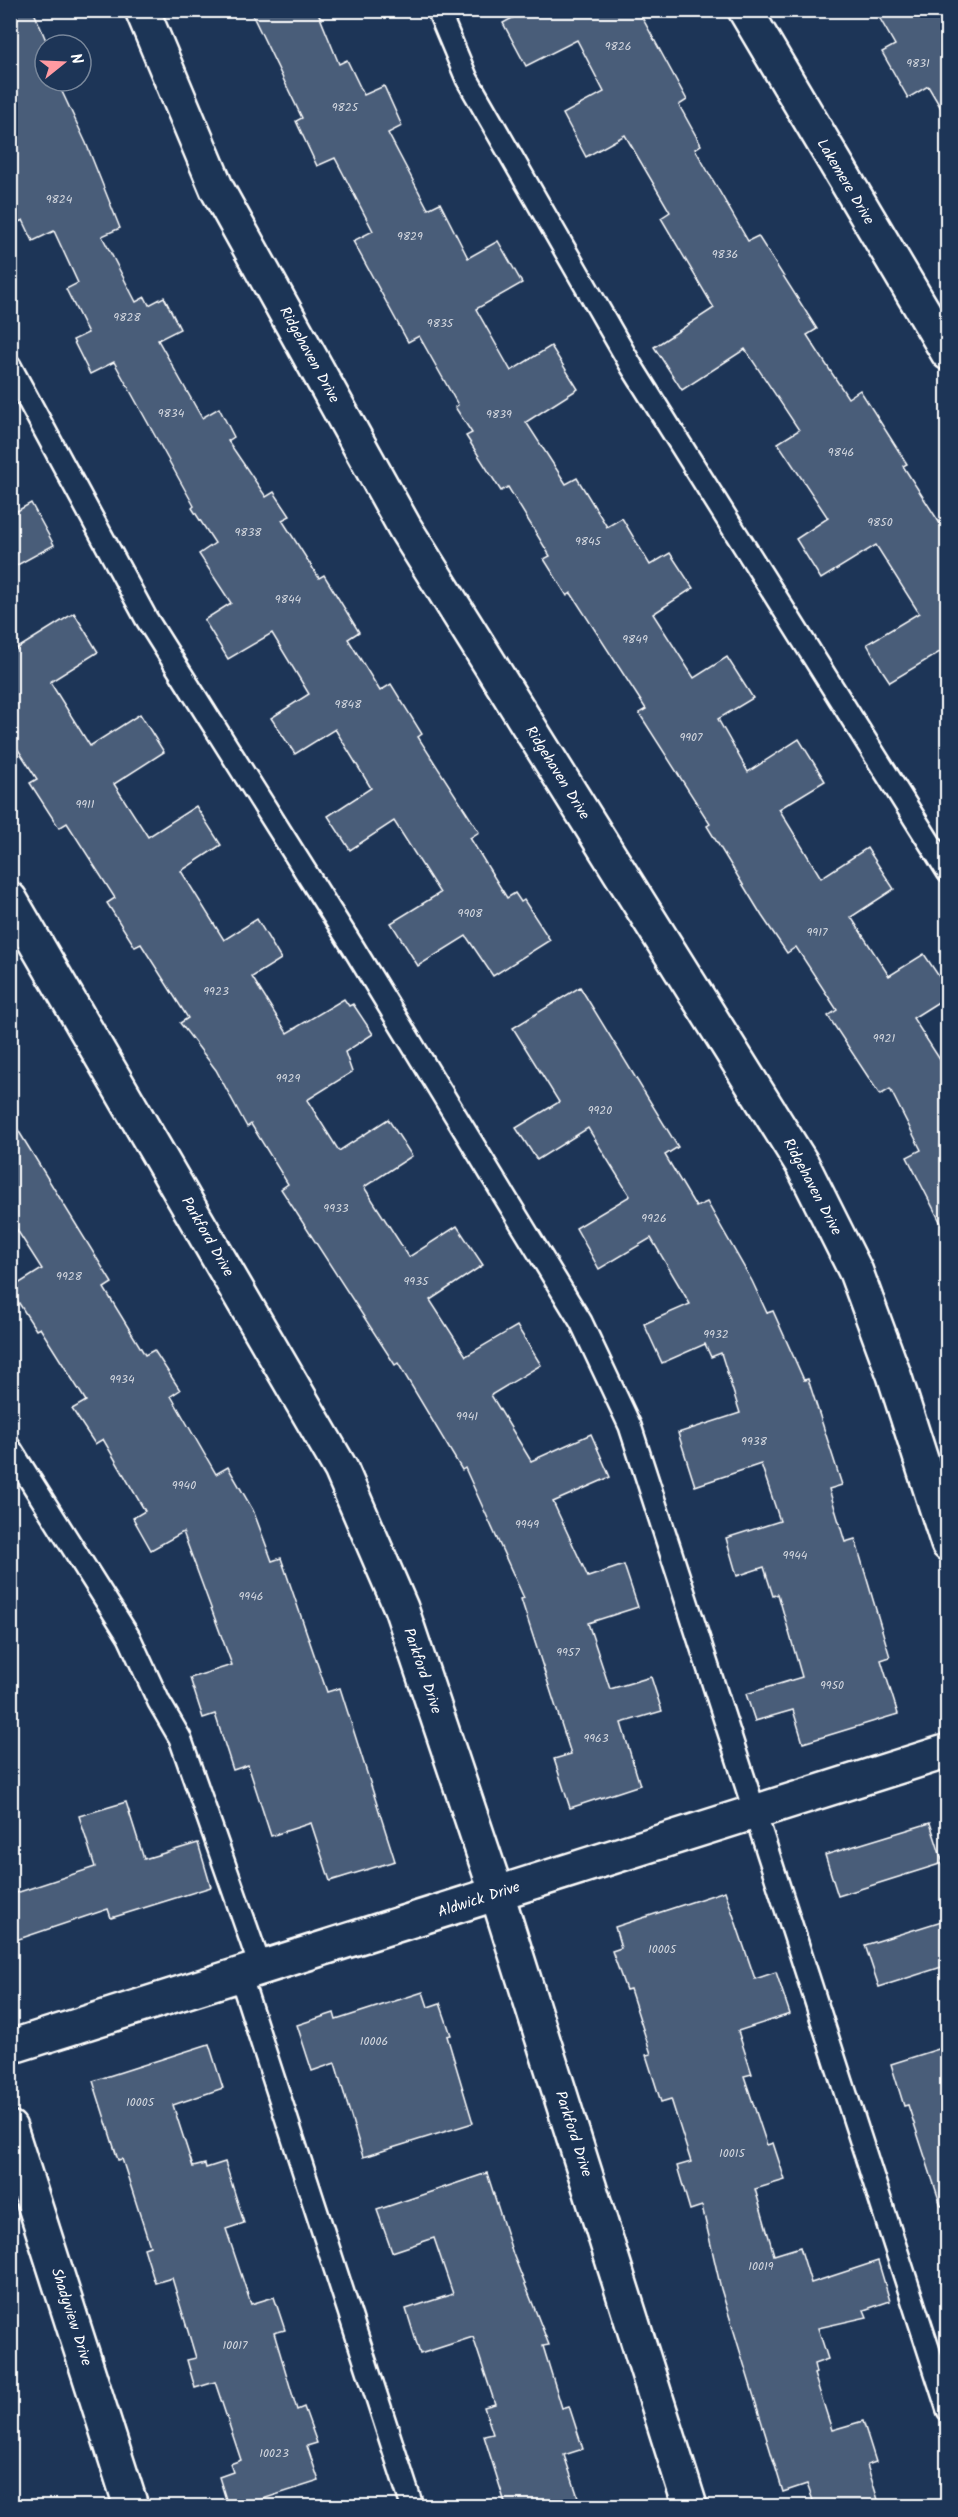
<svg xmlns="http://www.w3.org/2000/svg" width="958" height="2517" font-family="Kalam,sans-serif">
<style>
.building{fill:#4a5d79;stroke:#fff;stroke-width:1.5}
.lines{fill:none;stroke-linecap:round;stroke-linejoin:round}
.lane-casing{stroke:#fff;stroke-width:26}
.street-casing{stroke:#fff;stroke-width:38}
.lane{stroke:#1d3557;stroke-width:21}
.street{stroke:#1d3557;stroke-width:33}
.labels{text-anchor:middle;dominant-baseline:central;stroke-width:4.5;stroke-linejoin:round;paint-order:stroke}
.number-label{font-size:12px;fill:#d2d6de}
.street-label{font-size:15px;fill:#fff;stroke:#1d3557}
</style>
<rect width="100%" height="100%" fill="#1d3557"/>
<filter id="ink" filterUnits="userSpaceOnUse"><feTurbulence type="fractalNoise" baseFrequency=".0167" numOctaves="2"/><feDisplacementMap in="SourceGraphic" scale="12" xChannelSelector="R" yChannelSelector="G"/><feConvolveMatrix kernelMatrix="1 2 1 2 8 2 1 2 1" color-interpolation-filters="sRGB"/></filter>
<g filter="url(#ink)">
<!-- building -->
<g class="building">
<polygon points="10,10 33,10 48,45 42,45 45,53 45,81 57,81 86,143 120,228 102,236 136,302 145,297 149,305 164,297 180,329 158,340 202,418 219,408 234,437 228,441 266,497 274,492 290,516 282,520 319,578 324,575 359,632 348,639 380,691 391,684 422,734 418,737 479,832 470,838 507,898 515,893 521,902 524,900 550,940 493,976 466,936 418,966 391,923 440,893 394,821 350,850 328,816 371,788 335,729 295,754 271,718 309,694 272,633 228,659 204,620 231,603 199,554 215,543 192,508 194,506 114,362 90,374 73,340 88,333 66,289 78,283 54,231 33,241 23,220 10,226"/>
<polygon points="250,10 317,10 339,64 347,60 364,95 384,86 402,126 388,133 428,209 440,203 468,258 498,241 522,283 476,309 511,371 551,346 578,389 526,422 566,484 577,478 607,527 622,518 650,565 670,553 693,588 653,614 694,678 727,657 753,698 718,719 748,772 799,739 825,781 779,809 821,878 867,848 894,889 851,917 889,976 924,954 948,990 948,996 913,1018 948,1072 948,1237 907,1157 921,1150 890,1089 880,1095 828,1016 837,1010 796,947 787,953 762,916 707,826 710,824 639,713 646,709 571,593 567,596 544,559 550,556 508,487 501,491 466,436 472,433 455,407 458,405 419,336 408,342 353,241 373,231 335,158 317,166 296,121 302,118"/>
<polygon points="527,10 638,10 687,100 679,105 701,145 695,149 748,241 758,236 817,329 807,335 848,398 860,390 907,464 903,466 948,536 948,658 943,650 890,682 882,670 867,644 919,613 876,545 821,579 796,539 828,518 778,443 799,430 745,349 682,390 654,347 714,308 661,218 670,212 625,135 586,157 563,114 604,92 577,40 526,66 503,23"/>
<polygon points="875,10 948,10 948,120 928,86 908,98 882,52 895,45"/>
<polygon points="31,503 54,545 10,569 10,515"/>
<polygon points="74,613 98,652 50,682 90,746 140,714 164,752 114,784 148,837 196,806 221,845 181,871 224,940 257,919 281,959 252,977 287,1033 344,999 349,1006 353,1004 373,1034 345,1052 352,1072 307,1100 339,1151 388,1119 412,1156 364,1187 409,1257 457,1226 483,1265 430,1300 466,1356 517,1326 541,1365 491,1395 531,1461 591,1434 610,1477 553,1502 588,1577 624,1565 638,1607 588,1623 610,1689 651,1677 662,1711 621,1723 640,1785 570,1808 554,1759 571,1754 521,1599 524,1598 465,1468 462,1470 398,1363 395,1365 281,1189 288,1184 251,1124 247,1127 216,1070 180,1023 188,1018 141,944 135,947 107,903 115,898 67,823 59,828 30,783 37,779 10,737 10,653"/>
<polygon points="580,987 678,1147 665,1155 696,1207 707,1202 752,1281 767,1313 773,1311 804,1380 808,1379 842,1485 829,1489 845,1542 855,1539 890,1657 881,1660 898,1714 803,1743 793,1710 755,1721 746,1694 802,1677 778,1594 773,1596 764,1567 737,1576 726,1538 780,1521 761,1464 695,1486 678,1433 740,1413 721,1353 711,1357 705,1344 662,1363 644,1324 690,1304 651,1238 599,1269 576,1228 630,1196 588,1128 537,1160 516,1128 559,1102 513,1028"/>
<polygon points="10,1117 112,1283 104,1288 145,1355 154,1350 180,1390 171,1396 216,1474 228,1467 253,1510 272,1561 281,1558 327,1692 340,1688 395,1861 330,1881 311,1823 271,1836 248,1765 233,1770 215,1714 203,1718 190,1678 232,1665 183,1532 151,1550 133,1518 145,1511 103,1439 95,1444 72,1409 86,1401 40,1328 36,1330 10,1289 42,1269 10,1219"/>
<polygon points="126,1802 144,1859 198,1843 211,1887 111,1918 108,1909 10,1942 10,1895 95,1867 79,1816"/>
<polygon points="930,1823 943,1863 838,1896 825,1855"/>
<polygon points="725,1891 755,1979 776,1972 790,2014 738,2031 752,2074 744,2076 767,2145 773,2143 785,2180 755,2189 774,2255 800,2247 811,2283 878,2261 890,2301 864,2310 867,2317 818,2328 828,2359 814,2364 816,2373 814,2374 832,2430 863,2421 876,2462 867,2465 880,2506 815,2506 807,2484 783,2492 721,2289 702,2206 690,2210 677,2166 691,2162 671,2099 661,2102 646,2055 651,2054 630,1989 626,1990 612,1951 621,1948 615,1927"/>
<polygon points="948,1919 948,1965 879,1987 865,1945"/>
<polygon points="423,1992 428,2007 440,2003 451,2035 447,2036 473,2123 363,2157 335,2063 312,2071 297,2025 334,2013 336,2020"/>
<polygon points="209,2044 223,2088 173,2105 193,2167 205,2164 206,2168 225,2162 244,2223 226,2229 251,2304 274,2297 285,2330 274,2333 297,2410 304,2407 317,2443 307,2446 319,2481 241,2506 228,2506 219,2477 233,2472 230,2464 241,2460 215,2382 195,2388 187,2360 196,2358 172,2278 155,2283 144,2248 150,2246 122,2159 118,2160 93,2081"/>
<polygon points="948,2046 948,2205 941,2206 908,2105 904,2106 891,2064"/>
<polygon points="487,2173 513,2254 549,2345 543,2346 562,2408 569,2406 583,2449 564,2455 581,2506 506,2506 484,2436 493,2434 484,2407 495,2404 473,2337 420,2354 406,2309 453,2294 434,2238 392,2252 377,2210"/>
</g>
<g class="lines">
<!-- lane casing -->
<g class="lane-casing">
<g id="lane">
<polyline points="438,10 467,79 632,367 948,872"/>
<polyline points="10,366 146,618 353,947 581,1322 630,1426 948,2410"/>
<polyline points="10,1448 129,1637 159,1702 180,1738 261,1969"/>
<polyline points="240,1975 412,2506"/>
</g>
</g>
<!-- street casing -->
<g class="street-casing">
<g id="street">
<polyline points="142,10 217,189 405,528 802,1164 856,1272 894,1375 948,1544"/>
<polyline points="745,10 948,353"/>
<polyline points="10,899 341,1469 401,1608 497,1894 690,2506"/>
<polyline points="10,2047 948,1751"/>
<polyline points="10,2128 131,2506"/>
</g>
</g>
<!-- lane -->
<use href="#lane" class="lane"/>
<!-- street -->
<use href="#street" class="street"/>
</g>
</g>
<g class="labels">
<!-- number labels -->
<g class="number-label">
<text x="618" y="46">9826</text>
<text x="918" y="63">9831</text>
<text x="345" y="107">9825</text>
<text x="59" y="199">9824</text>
<text x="410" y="236">9829</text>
<text x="725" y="254">9836</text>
<text x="127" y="317">9828</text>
<text x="440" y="323">9835</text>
<text x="171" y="413">9834</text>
<text x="499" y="414">9839</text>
<text x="841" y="452">9846</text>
<text x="880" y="522">9850</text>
<text x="248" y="532">9838</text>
<text x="588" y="541">9845</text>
<text x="288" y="599">9844</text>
<text x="635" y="639">9849</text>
<text x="348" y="704">9848</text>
<text x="691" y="737">9907</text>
<text x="85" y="804">9911</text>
<text x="470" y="913">9908</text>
<text x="817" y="932">9917</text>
<text x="216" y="991">9923</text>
<text x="884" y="1038">9921</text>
<text x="288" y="1078">9929</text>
<text x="600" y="1110">9920</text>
<text x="336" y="1208">9933</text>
<text x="654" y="1218">9926</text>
<text x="69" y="1276">9928</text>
<text x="416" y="1281">9935</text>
<text x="716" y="1334">9932</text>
<text x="122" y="1379">9934</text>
<text x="467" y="1416">9941</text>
<text x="754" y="1441">9938</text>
<text x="184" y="1485">9940</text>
<text x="527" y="1524">9949</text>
<text x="795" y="1555">9944</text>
<text x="251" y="1596">9946</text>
<text x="568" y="1652">9957</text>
<text x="832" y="1685">9950</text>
<text x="596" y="1738">9963</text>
<text x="662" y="1949">10005</text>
<text x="374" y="2041">10006</text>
<text x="140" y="2102">10005</text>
<text x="732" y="2153">10015</text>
<text x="761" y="2266">10019</text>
<text x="235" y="2345">10017</text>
<text x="274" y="2453">10023</text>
</g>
<!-- street labels -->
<g class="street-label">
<text transform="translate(845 182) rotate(59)">Lakemere Drive</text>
<text transform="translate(309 355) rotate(61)">Ridgehaven Drive</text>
<text transform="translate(557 773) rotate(58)">Ridgehaven Drive</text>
<text transform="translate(812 1187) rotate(62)">Ridgehaven Drive</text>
<text transform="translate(207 1237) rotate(60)">Parkford Drive</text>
<text transform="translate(422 1671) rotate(71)">Parkford Drive</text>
<text transform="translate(479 1900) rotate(-18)">Aldwick Drive</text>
<text transform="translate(573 2134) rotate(72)">Parkford Drive</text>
<text transform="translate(71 2317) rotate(72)">Shadyview Drive</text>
</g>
</g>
<!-- margin -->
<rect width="958" height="2517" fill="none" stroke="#1d3557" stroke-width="36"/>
<rect x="18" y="18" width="922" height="2481" fill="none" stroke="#fff" stroke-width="2" filter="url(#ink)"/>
<!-- north arrow -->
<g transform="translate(63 63) rotate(72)"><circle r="28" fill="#1d3557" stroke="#77869a" stroke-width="1.5"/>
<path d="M0-4.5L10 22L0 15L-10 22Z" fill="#ff9aa2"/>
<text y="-9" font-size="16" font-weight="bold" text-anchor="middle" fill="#ffffff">N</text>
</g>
</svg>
